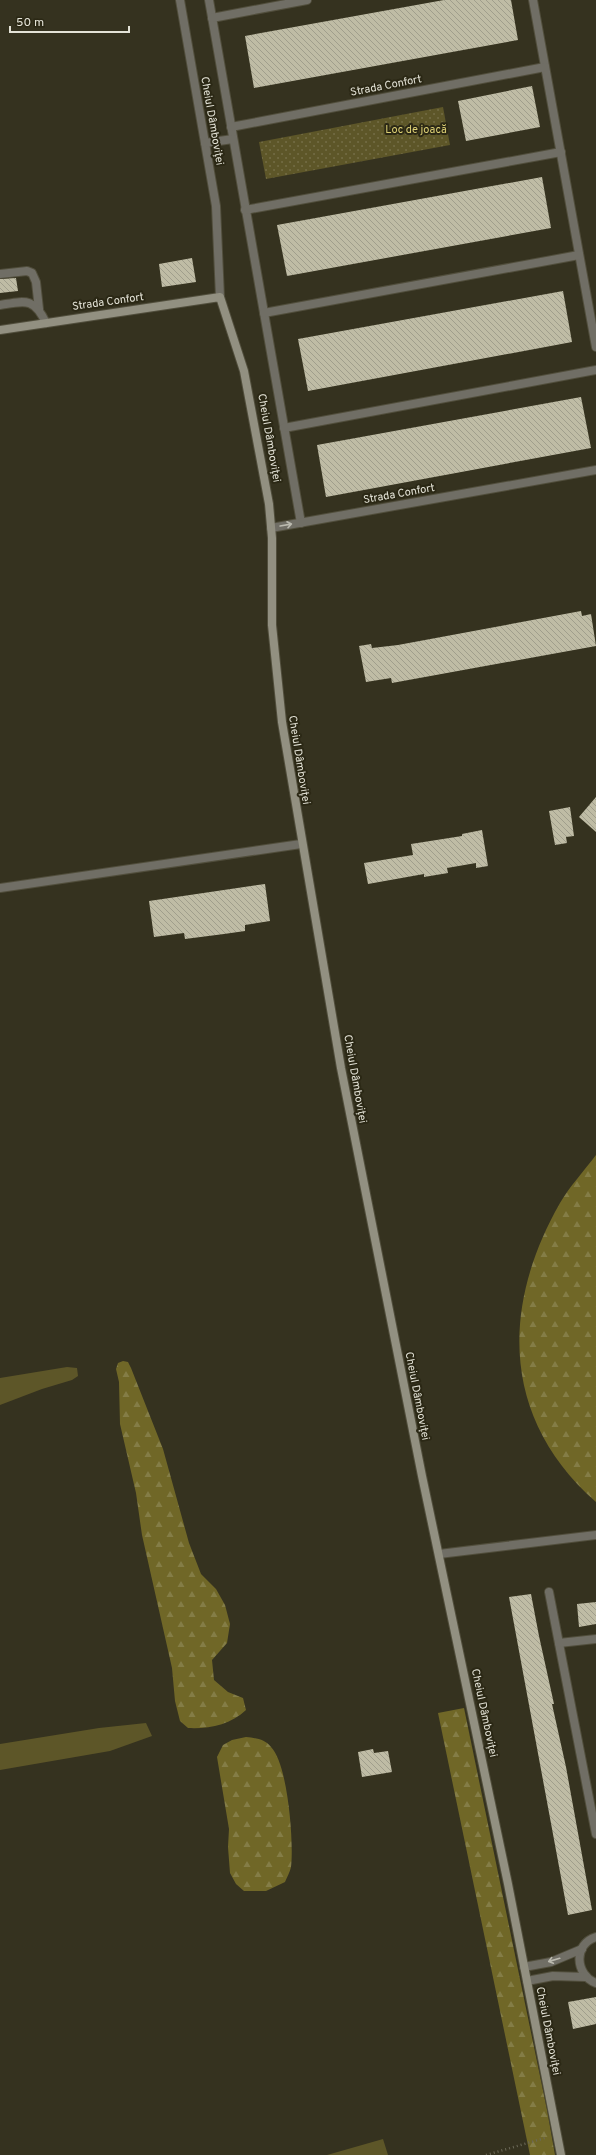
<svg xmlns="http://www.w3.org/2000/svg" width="596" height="2155" font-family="Overpass,sans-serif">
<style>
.green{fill:#5d5628}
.forest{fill:url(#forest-firs)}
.park{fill:url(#park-dots)}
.building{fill:url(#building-back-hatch)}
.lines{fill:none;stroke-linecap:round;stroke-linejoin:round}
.lane-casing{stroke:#514e3c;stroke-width:10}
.street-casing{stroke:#514e3c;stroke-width:10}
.secondary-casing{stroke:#514e3c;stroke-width:10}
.path{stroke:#6c6958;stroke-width:2.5;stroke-dasharray:1 3;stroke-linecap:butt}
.lane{stroke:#706e65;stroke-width:8}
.street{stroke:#706e65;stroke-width:8}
.secondary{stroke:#929081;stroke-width:8}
.oneway{stroke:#bbbaaf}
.labels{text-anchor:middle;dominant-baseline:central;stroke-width:4;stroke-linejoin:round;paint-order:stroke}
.street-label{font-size:11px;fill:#e4e3d7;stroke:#2b2815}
.park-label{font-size:11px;fill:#ddd075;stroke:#2b2815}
</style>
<defs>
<pattern id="forest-firs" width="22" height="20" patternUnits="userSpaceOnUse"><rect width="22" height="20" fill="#706727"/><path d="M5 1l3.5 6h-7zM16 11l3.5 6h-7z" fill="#847d46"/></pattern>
<pattern id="park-dots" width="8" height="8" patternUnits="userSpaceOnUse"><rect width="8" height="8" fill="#5d5628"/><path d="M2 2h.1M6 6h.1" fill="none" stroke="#746e46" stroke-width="1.8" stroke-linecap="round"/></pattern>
<pattern id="building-back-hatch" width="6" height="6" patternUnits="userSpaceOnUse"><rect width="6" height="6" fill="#bfbca5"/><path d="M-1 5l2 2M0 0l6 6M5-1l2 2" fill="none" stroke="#a09e8c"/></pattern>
</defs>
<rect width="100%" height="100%" fill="#35321f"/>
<!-- green -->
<g class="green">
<polygon points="67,1367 77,1368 78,1376 72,1380 42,1389 0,1405 0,1378"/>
<polygon points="146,1723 152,1736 110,1751 0,1770 0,1744 99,1728"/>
<polygon points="383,2139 388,2155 327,2155"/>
</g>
<!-- forest -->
<g class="forest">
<path d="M 596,1155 L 596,1502 C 502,1419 500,1308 560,1203 C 570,1186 584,1171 596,1155 Z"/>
<path d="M 123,1361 L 128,1362 L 131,1368 L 163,1449 L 189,1543 L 201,1574 L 216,1589 L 225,1605 L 230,1624 L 227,1643 L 212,1660 L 214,1680 L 228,1692 L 243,1698 L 246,1710 C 230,1725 209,1729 188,1728 L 180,1721 L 175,1701 L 172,1668 L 142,1535 L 136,1493 L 120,1424 L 119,1382 L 116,1369 L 118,1363 Z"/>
<polygon points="464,1708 547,2110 555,2155 530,2155 438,1713"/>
<path d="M 246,1737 C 255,1738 265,1739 271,1747 C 288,1764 294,1843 291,1867 C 290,1872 287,1877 285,1882 L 266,1891 L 244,1891 L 236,1884 L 230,1873 L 228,1847 L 229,1829 L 217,1757 L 223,1745 L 232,1740 Z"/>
</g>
<!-- park -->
<polygon class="park" points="443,107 450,145 266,179 259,142"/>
<!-- building -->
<g class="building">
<polygon points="444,0 511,0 518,40 254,88 245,36"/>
<polygon points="532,86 540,127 466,141 458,101"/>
<polygon points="542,177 551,228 287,276 277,225"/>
<polygon points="192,258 196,282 162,287 159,264"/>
<polygon points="16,278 18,291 0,293 0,279"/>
<polygon points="563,291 572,342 308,391 298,339"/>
<polygon points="581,397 591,448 326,497 317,445"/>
<polygon points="581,611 582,616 591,614 596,646 392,683 391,678 366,682 359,646 371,644 372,648 398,645"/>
<polygon points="596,797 596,832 579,817"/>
<polygon points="570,807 574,836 566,837 567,843 555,845 549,811"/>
<polygon points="482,830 488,866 476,868 476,863 447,868 448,873 424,877 424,874 368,884 364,863 413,855 411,844 462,836 462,834"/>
<polygon points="265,884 270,921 245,925 245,931 224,934 185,939 184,933 154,937 149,901"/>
<polygon points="531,1594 539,1636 554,1704 552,1704 566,1767 592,1910 568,1915 509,1597"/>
<polygon points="596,1602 596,1624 579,1627 577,1604"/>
<polygon points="373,1749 374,1753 388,1751 392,1772 362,1777 358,1752"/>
<polygon points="596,1997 596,2024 573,2029 568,2002"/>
</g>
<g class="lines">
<!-- lane casing -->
<g class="lane-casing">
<g id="lane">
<polyline points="0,274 27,271 32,273 36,282 39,309"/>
<path d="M 0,305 C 25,301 34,297 46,323"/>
</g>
</g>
<!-- street casing -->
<g class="street-casing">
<g id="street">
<polyline points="180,0 216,206 220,297"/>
<polyline points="209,0 301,523"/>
<polyline points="533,0 596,347"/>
<polyline points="212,18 307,0"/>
<polyline points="231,127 545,67"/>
<polyline points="205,143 233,139"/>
<polyline points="245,210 561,152"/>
<polyline points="264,313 579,255"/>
<polyline points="284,428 596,370"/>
<polyline points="271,528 596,470"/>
<polyline points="0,888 301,844"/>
<polyline points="439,1554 596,1535"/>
<polyline points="549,1592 596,1834"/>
<polyline points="559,1643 596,1639"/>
<path d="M 596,1937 C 573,1944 575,1975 596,1983"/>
<polyline points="524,1967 551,1962 582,1949"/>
<polyline points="527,1981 553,1976 585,1977"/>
</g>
</g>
<!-- secondary casing -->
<g class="secondary-casing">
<polyline id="secondary" points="0,330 220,297 244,371 269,504 272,538 272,625 282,722 341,1068 422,1476 508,1884 561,2155"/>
</g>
<!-- path -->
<polyline class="path" points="486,2155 545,2138"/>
<!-- lane -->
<use href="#lane" class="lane"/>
<!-- street -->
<use href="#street" class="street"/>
<!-- secondary -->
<use href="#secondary" class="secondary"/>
</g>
<!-- one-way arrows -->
<defs><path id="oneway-shaft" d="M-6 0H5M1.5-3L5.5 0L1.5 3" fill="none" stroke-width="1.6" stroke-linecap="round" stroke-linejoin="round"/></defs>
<g class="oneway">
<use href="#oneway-shaft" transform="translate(286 525) rotate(-10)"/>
<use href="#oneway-shaft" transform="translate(554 1960) rotate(164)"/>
</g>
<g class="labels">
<!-- street labels -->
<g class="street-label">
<text transform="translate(386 86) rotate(-11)">Strada Confort</text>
<text transform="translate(212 121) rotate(80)">Cheiul Dâmboviței</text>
<text transform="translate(108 302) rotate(-8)">Strada Confort</text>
<text transform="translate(269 438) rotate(80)">Cheiul Dâmboviței</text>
<text transform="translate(399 494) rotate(-10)">Strada Confort</text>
<text transform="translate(299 760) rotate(81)">Cheiul Dâmboviței</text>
<text transform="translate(355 1079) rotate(80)">Cheiul Dâmboviței</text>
<text transform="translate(417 1396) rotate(79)">Cheiul Dâmboviței</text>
<text transform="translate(484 1713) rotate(78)">Cheiul Dâmboviței</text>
<text transform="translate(548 2031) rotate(79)">Cheiul Dâmboviței</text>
</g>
<!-- park labels -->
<g class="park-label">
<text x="416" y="130">Loc de joacă</text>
</g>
</g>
<!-- scale -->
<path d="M10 26v6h119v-6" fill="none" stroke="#e4e3d7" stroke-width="2"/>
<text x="16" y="26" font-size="12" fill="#e4e3d7" stroke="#2b2815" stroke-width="3" paint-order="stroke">50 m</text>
</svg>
